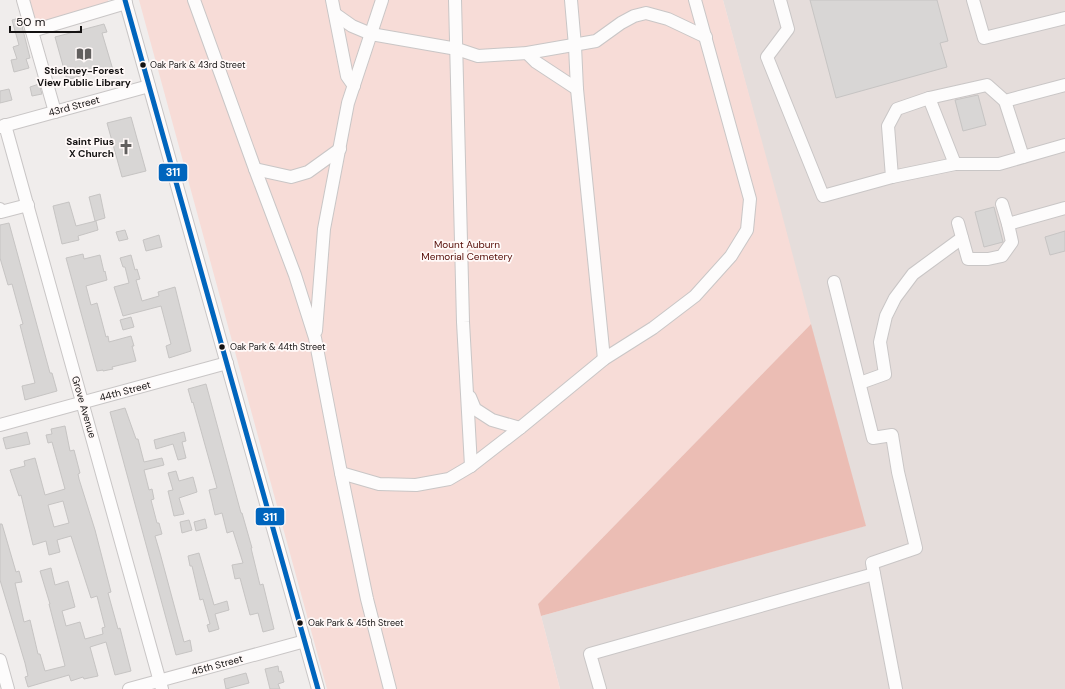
<svg xmlns="http://www.w3.org/2000/svg" width="1065" height="689" font-family="'DM Sans',sans-serif">
<style>
.built{fill:#e5dddb}
.green{fill:#f7dcd7}
.forest{fill:#ebbdb4}
.building{fill:#d8d6d5;stroke:#c6c4c3;fill-rule:evenodd}
.lines{fill:none;stroke-linecap:round;stroke-linejoin:round}
.minor-casing{stroke:#c9c6c6;stroke-width:14}
.minor{stroke:#fdfcfc;stroke-width:12}
.bus-1-casing{stroke:#fff9f8;stroke-width:8}
.bus-1{stroke:#0065bd;stroke-width:5}
.bus-dot{fill:#141212;stroke:#fff9f8;stroke-width:1.5}
.labels{text-anchor:middle;dominant-baseline:central;stroke-width:3.5;stroke-linejoin:round;paint-order:stroke}
.bus-label{font-size:9px;fill:#141212;stroke:#fff9f8;text-anchor:start}
.poi-label{font-size:10px;font-weight:bold;fill:#141212;stroke:#fff9f8}
.street-label{font-size:10px;fill:#141212;stroke:#fff9f8}
.park-label{font-size:10px;fill:#540b05;stroke:#fff9f8}
.line-badge{stroke:#fff9f8;stroke-width:1.5}
.badge-label{font-size:11px;text-anchor:middle;font-weight:bold;fill:#fff}
</style>
<rect width="100%" height="100%" fill="#f0edec"/>
<!-- built -->
<polygon class="built" points="723,0 1065,0 1065,689 560,689 541,616 865,526"/>
<!-- green -->
<g class="green">
<polygon points="29,0 108,0 109,5 36,26"/>
<polygon points="139,0 723,0 780,207 811,324 538,604 560,689 327,689"/>
</g>
<!-- forest -->
<polygon class="forest" points="811,324 866,526 541,616 538,604"/>
<!-- building -->
<g class="building">
<polygon points="810,0 937,0 948,41 940,43 947,67 836,98"/>
<polygon points="20,18 30,58 26,59 29,68 14,72 11,60 17,59 13,47 19,45 12,20"/>
<polygon points="104,24 107,32 102,33 113,70 101,73 100,70 67,80 55,37"/>
<polygon points="39,84 42,94 32,96 30,87"/>
<polygon points="9,89 12,100 0,103 0,91"/>
<polygon points="978,95 986,125 963,131 955,100"/>
<polygon points="131,117 146,171 122,177 107,123"/>
<polygon points="100,194 105,218 95,221 89,197"/>
<polygon points="69,202 76,226 96,221 98,230 78,236 79,240 62,244 53,206"/>
<polygon points="994,207 1003,242 984,247 975,212"/>
<polygon points="9,223 50,373 52,373 57,391 25,400 22,386 35,383 20,325 23,324 18,306 12,284 8,285 0,258 0,225"/>
<polygon points="125,230 128,239 119,241 116,232"/>
<polygon points="1065,231 1065,251 1050,255 1045,237"/>
<polygon points="159,235 162,247 146,251 143,240"/>
<polygon points="83,254 84,259 100,255 104,272 105,271 107,280 86,286 91,305 97,303 106,337 108,336 109,342 131,336 134,346 132,346 136,361 112,367 113,369 103,371 103,370 97,371 66,258"/>
<polygon points="131,255 135,270 137,269 140,279 136,280 142,301 159,296 158,292 175,287 191,351 169,358 166,346 171,344 161,306 123,316 114,287 129,283 125,267 123,267 120,258"/>
<polygon points="131,317 134,327 123,330 120,320"/>
<polygon points="206,384 241,513 242,513 252,548 251,548 260,585 263,584 274,629 263,632 258,613 250,615 240,578 235,579 232,565 243,563 233,531 227,533 222,513 215,515 212,502 209,490 217,488 193,402 192,403 188,389"/>
<polygon points="125,408 136,439 138,439 144,462 162,458 164,465 144,470 149,490 152,489 154,499 151,500 157,523 159,523 162,534 155,536 160,553 184,642 190,640 192,651 176,655 110,412"/>
<path d="M 65,426 L 70,451 L 74,450 L 80,473 L 78,474 L 79,479 L 95,530 L 111,592 L 108,593 L 118,629 L 120,628 L 131,671 L 115,675 L 106,642 L 90,647 L 98,676 L 84,679 L 83,677 L 71,681 L 69,675 L 28,687 L 25,677 L 28,676 L 25,663 L 0,580 L 0,524 L 2,524 L 16,572 L 19,571 L 22,582 L 15,583 L 24,622 L 30,620 L 38,654 L 40,654 L 45,671 L 65,666 L 49,604 L 50,604 L 40,571 L 51,568 L 55,585 L 68,581 L 75,607 L 62,611 L 66,626 L 80,622 L 85,639 L 103,634 L 102,628 L 105,627 L 97,596 L 91,598 L 71,536 L 57,540 L 60,552 L 49,555 L 46,541 L 33,545 L 21,495 L 19,496 L 10,470 L 25,466 L 24,461 L 35,458 L 45,495 L 65,489 L 52,442 L 48,443 L 46,435 L 52,434 L 51,429 ZM 63,501 L 69,523 L 54,527 L 48,505 Z"/>
<polygon points="27,432 30,444 6,449 3,438"/>
<polygon points="184,432 186,441 182,442 186,458 178,460 173,444 156,449 154,440"/>
<polygon points="176,471 179,481 193,477 197,492 179,498 184,514 174,516 168,491 173,490 168,473"/>
<polygon points="205,519 207,528 196,531 194,522"/>
<polygon points="189,520 192,530 182,533 180,522"/>
<polygon points="199,553 214,605 227,601 229,610 215,614 219,629 209,632 207,625 210,624 203,599 200,600 192,566 190,566 188,556"/>
<polygon points="278,666 279,672 281,671 284,682 278,684 280,689 270,689 265,669"/>
<polygon points="246,673 249,683 226,689 224,679"/>
</g>
<g class="lines">
<!-- minor casing -->
<g class="minor-casing">
<g id="minor">
<polyline points="23,0 55,112"/>
<polyline points="125,0 318,689"/>
<polyline points="194,0 255,169 295,275 315,338 341,473 367,599 390,689"/>
<polyline points="332,0 347,76 354,86"/>
<polyline points="455,0 463,322 471,466"/>
<polyline points="571,0 575,46 577,89 604,359"/>
<polyline points="780,0 788,29 767,57 823,196 892,177 888,126 897,109 929,98"/>
<polyline points="973,0 984,38 1065,18"/>
<polyline points="335,14 352,26 371,34 457,49 478,56 527,53 596,41 621,23 634,16 646,13 668,19 706,37"/>
<polyline points="32,31 126,3"/>
<polyline points="527,53 536,62 577,89"/>
<polyline points="1065,85 1005,101 987,85 929,98 955,164 999,164 1065,145"/>
<polyline points="1005,101 1023,157"/>
<polyline points="5,125 162,689"/>
<polyline points="0,127 149,86"/>
<polyline points="255,169 291,177 308,172 340,149"/>
<polyline points="892,177 955,164"/>
<polyline points="1002,204 1008,224 1065,208"/>
<polyline points="0,209 1,212 28,205"/>
<polyline points="958,223 968,259 988,259 1002,256 1012,242 1008,224"/>
<polyline points="834,282 873,438 892,435 898,472 916,548 872,563 896,689"/>
<polyline points="316,331 324,229 348,103 382,0"/>
<polyline points="860,383 885,374 880,342 886,316 895,298 913,274 962,238"/>
<polyline points="470,397 475,409 492,420 520,428"/>
<polyline points="0,425 227,363"/>
<polyline points="341,473 379,484 416,485 449,479 471,466 520,428 604,359 653,328 695,296 731,256 747,230 750,199 695,0"/>
<polyline points="0,660 8,689"/>
<polyline points="129,689 305,641"/>
<polyline points="600,689 590,654 874,574"/>
</g>
</g>
<!-- minor -->
<use href="#minor" class="minor"/>
<!-- bus-1 casing -->
<g class="bus-1-casing">
<polyline id="bus-1" points="125,0 318,689"/>
</g>
<!-- bus-1 -->
<use href="#bus-1" class="bus-1"/>
</g>
<!-- icons -->
<defs>
<g id="library-bare" transform="scale(1.2)"><path d="M-6-4Q-3-5.5-.7-3.5V5Q-3 3-6 4ZM6-4Q3-5.5 .7-3.5V5Q3 3 6 4Z" fill="#615f5e" stroke="#fff9f8" stroke-width="2.5" paint-order="stroke"/></g>
<g id="church-bare" transform="scale(1.2)"><path d="M-1.2-6h2.4v3.5h3.3v2.4h-3.3V6h-2.4V-.1h-3.3v-2.4h3.3Z" fill="#615f5e" stroke="#fff9f8" stroke-width="2.5" paint-order="stroke"/></g>
</defs>
<g fill-rule="evenodd">
<use href="#library-bare" x="84" y="54"/>
<use href="#church-bare" x="126" y="147"/>
</g>
<!-- markers -->
<g class="bus-dot">
<circle cx="143" cy="65" r="3.5"/>
<circle cx="222" cy="347" r="3.5"/>
<circle cx="300" cy="623" r="3.5"/>
</g>
<g class="labels">
<!-- bus labels -->
<g class="bus-label">
<text x="150" y="65">Oak Park &amp; 43rd Street</text>
<text x="230" y="347">Oak Park &amp; 44th Street</text>
<text x="308" y="623">Oak Park &amp; 45th Street</text>
</g>
<!-- poi labels -->
<g class="poi-label">
<text x="84" y="70">Stickney-Forest<tspan x="84" dy="12">View Public Library</tspan></text>
<text x="114" y="141" text-anchor="end">Saint Pius<tspan x="114" dy="12">X Church</tspan></text>
</g>
<!-- street labels -->
<g class="street-label">
<text transform="translate(74 106) rotate(-15)">43rd Street</text>
<text transform="translate(125 391) rotate(-15)">44th Street</text>
<text transform="translate(84 407) rotate(74)">Grove Avenue</text>
<text transform="translate(217 665) rotate(-15)">45th Street</text>
</g>
<!-- park labels -->
<g class="park-label">
<text x="467" y="244">Mount Auburn<tspan x="467" dy="12">Memorial Cemetery</tspan></text>
</g>
</g>
<g class="line-badge">
<rect x="158" y="163" width="30" height="19" rx="4" fill="#0065bd"/>
<rect x="255" y="507" width="30" height="19" rx="4" fill="#0065bd"/>
</g>
<g class="badge-label">
<text x="173" y="176">311</text>
<text x="270" y="521">311</text>
</g>
<!-- scale -->
<path d="M10 26v6h71v-6" fill="none" stroke="#141212" stroke-width="2"/>
<text x="16" y="26" font-size="12" fill="#141212" stroke="#fff9f8" stroke-width="3" paint-order="stroke">50 m</text>
</svg>
